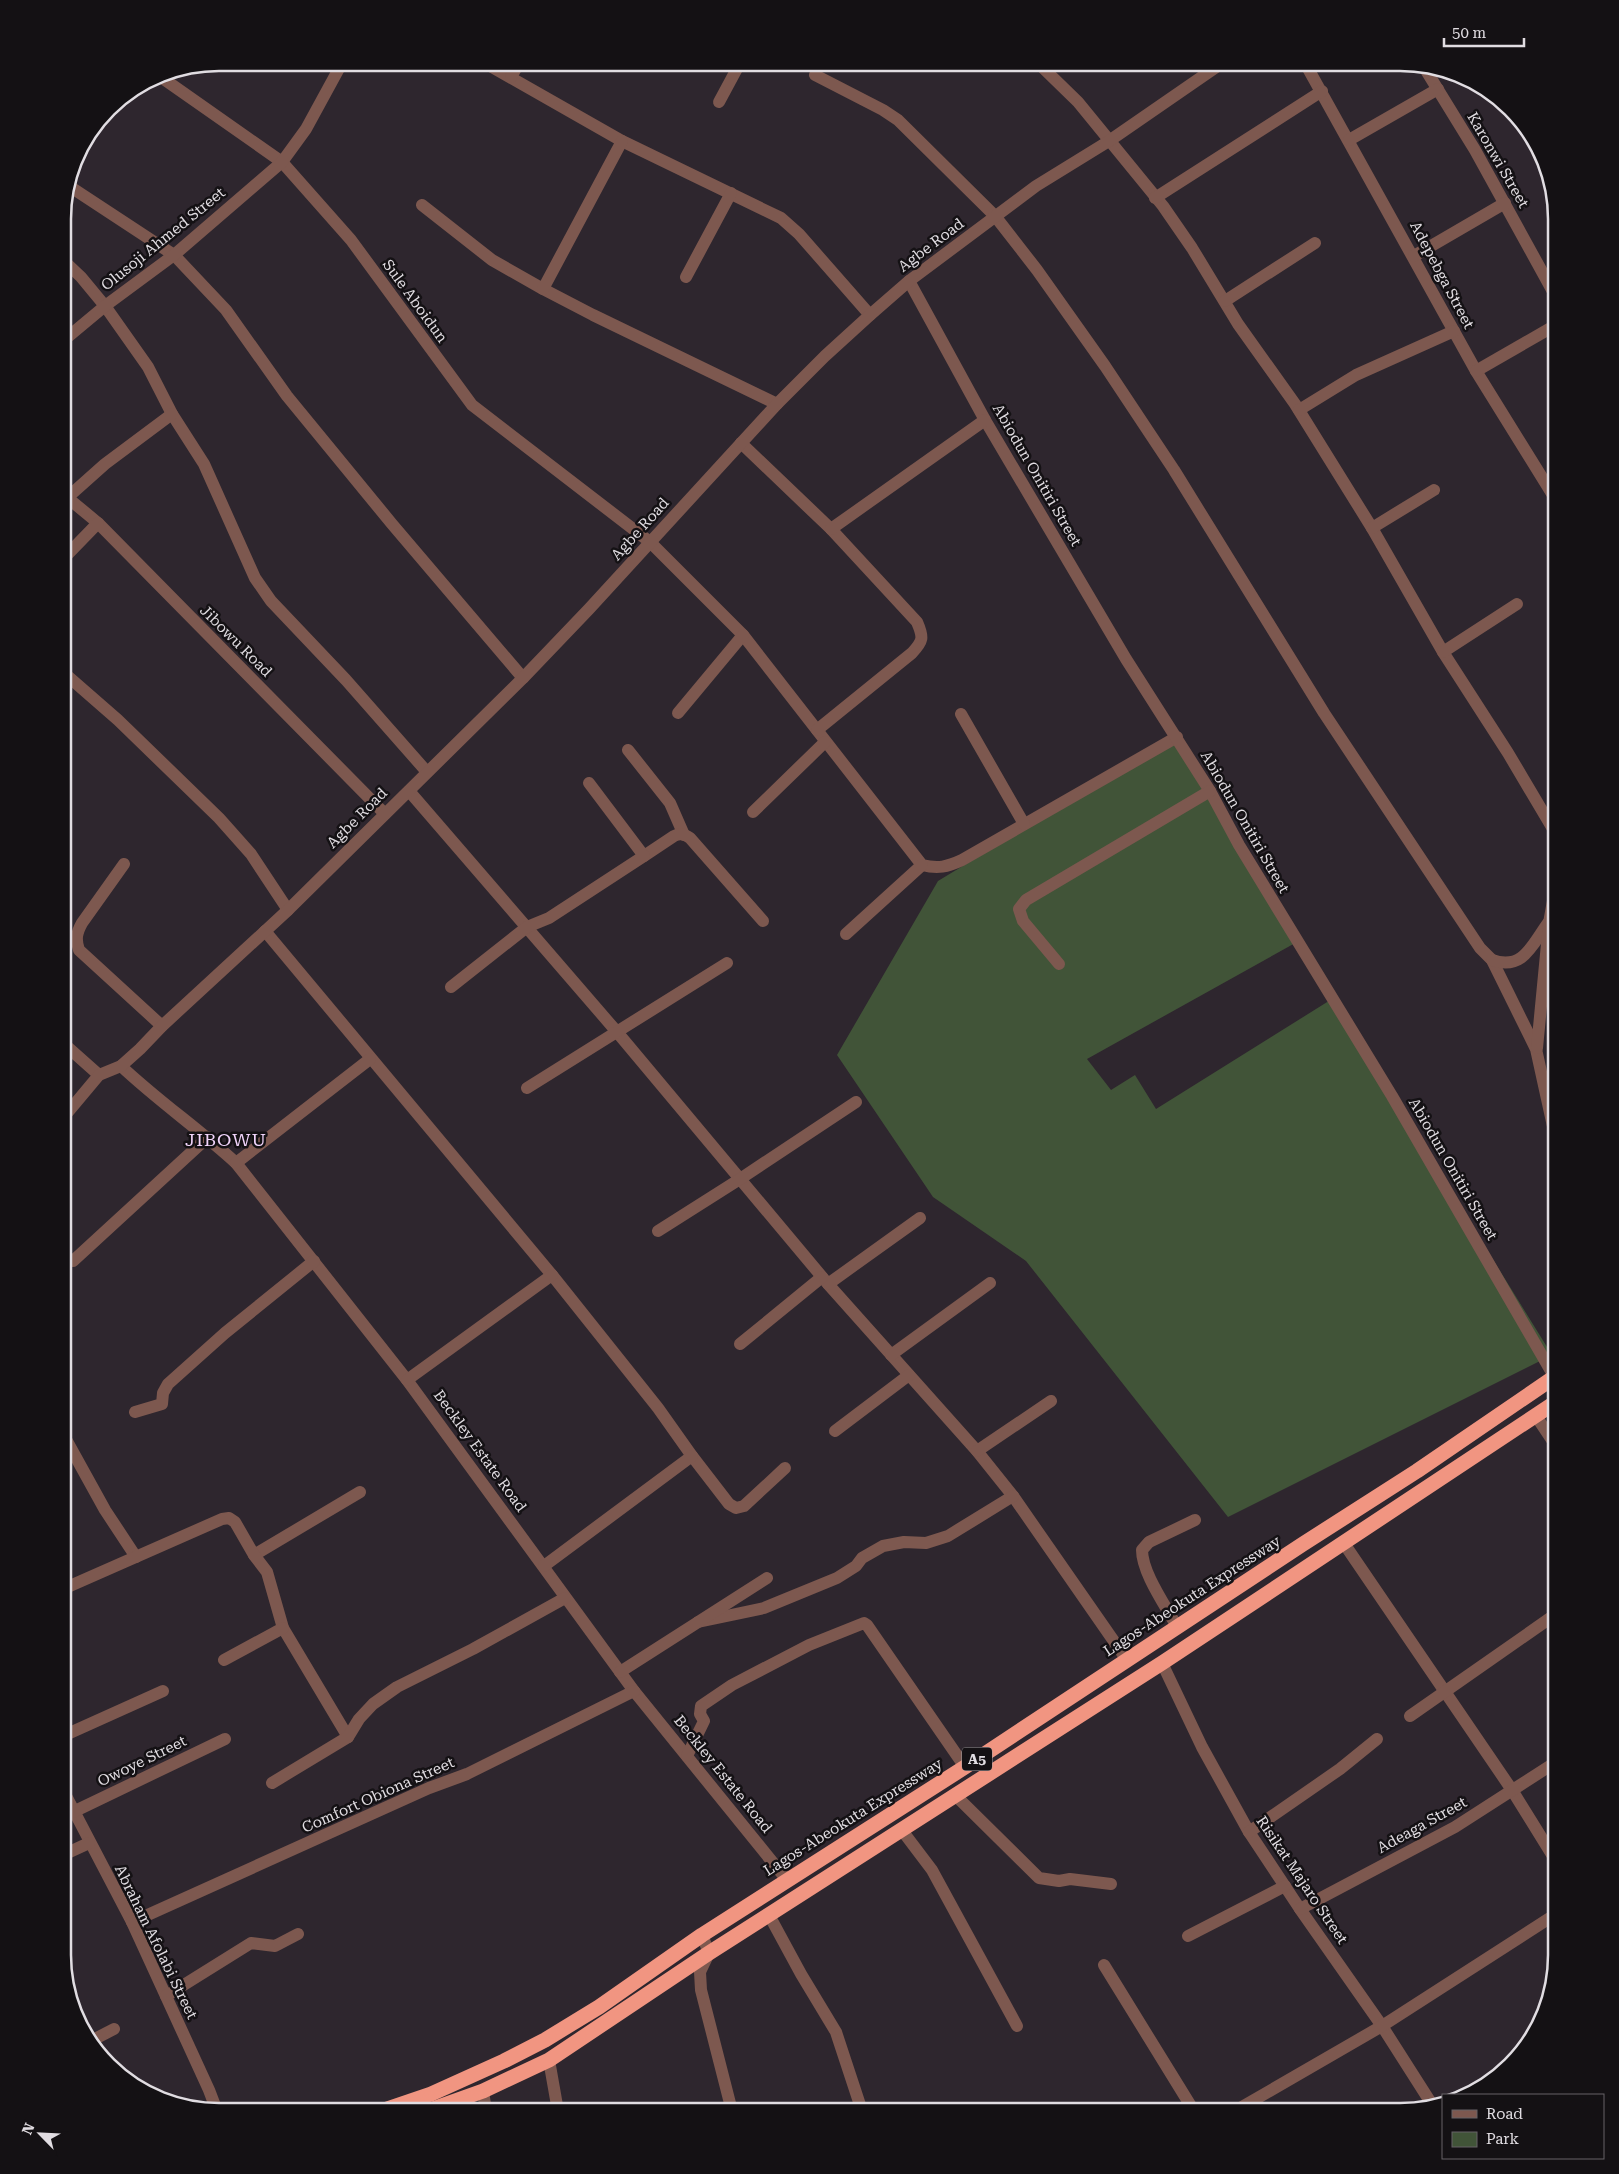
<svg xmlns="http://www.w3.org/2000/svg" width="1619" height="2174" font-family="'Roboto Serif',serif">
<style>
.green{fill:#415438}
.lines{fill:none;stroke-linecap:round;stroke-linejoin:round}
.minor{stroke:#7d584f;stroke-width:12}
.highway{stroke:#f19581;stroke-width:15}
.labels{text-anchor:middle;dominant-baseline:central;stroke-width:5;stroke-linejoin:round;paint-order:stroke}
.shield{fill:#141114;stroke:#a4a0a4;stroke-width:1}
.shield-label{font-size:14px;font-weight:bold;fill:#e1dde2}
.street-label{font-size:15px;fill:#e1dde2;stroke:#141114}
.quarter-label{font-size:18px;letter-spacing:1px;fill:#f1d4fb;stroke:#141114}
.rim{fill:none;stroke:#e1dde2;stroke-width:2.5}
</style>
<rect width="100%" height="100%" fill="#2e262e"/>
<!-- green -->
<polygon class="green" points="1172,739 1297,942 1087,1059 1111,1090 1135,1075 1156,1109 1332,999 1552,1355 1228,1517 1026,1261 933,1197 837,1055 938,881"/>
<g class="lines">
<!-- minor -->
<g class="minor">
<polyline points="485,63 622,141 781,218 799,234 870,315"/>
<polyline points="1038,63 1078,102 1163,206 1192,248 1238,324 1295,404 1372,528 1443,652 1508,753 1556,834"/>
<polyline points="1305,63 1476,371 1556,500"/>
<polyline points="1424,67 1475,150 1556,297"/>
<path d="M 158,75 L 282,162 L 351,240 L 472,405 L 650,542 L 743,635 L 922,865 C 938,869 947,867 962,860 L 1177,737"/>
<polyline points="815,75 883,110 898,120 995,216 1037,270 1105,366 1174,470 1324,713 1480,948 1492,960 1536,1049 1556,1140"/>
<polyline points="511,77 519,63"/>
<polyline points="719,102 740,63"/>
<polyline points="1349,140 1438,89"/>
<polyline points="69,186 174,255 226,310 287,396 392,524 523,678"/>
<polyline points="1155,198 1322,91"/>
<polyline points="422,205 492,260 543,289 593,315 777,404"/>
<polyline points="1414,256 1505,203"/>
<polyline points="63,260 81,277 105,306 148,367 172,414 204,464 255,578 271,601 346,680 427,772"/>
<polyline points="686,277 731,193"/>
<polyline points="909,281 985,420 1126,659 1210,791 1239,845 1392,1096 1555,1378"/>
<polyline points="543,289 622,141"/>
<polyline points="1225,301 1315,243"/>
<polyline points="63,341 105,306 174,255 282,162 306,129 342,63"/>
<polyline points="1476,371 1556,325"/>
<polyline points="1299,410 1356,375 1454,331"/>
<path d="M 741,443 L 831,529 L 917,622 C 924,638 923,641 912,653 L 817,730"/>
<polyline points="63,494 98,523 385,814"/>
<polyline points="68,497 105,464 172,414"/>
<polyline points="1372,528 1434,490"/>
<polyline points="831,529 985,420"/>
<polyline points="63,559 98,523"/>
<polyline points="1443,652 1517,604"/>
<polyline points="63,672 118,720 219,818 251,854 288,910"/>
<polyline points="678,713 743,635"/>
<polyline points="961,714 1024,824"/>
<polyline points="628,750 670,803 684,835"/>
<polyline points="409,791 617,1032 828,1284 977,1451 1013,1496 1127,1660"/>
<polyline points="753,812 825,742"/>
<path d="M 644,856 L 674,836 C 680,833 684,834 690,838 L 763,921"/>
<path d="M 124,864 L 82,923 C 77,932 75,939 79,950 L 162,1026"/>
<polyline points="265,931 552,1275 658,1408 692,1456 729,1504 736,1508 744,1506 785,1468"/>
<polyline points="846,934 922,865"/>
<path d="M 1492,960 C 1523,971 1532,945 1548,923"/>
<polyline points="1059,964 1023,921 1019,909 1026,900 1210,791"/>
<polyline points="451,987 527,927 549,918 644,856 589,783"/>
<polyline points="63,1043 99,1075"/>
<polyline points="1537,1048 1549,923 1556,884"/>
<path d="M 121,1066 C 158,1101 199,1129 236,1163 L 407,1380 L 634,1691 L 787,1880"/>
<polyline points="527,1088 727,963"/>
<polyline points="63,1118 99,1075 121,1066 140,1049 162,1026 288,910 523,678 589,609 777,404 825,356 870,315 909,281 1036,186 1109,141 1222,63"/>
<polyline points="236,1163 370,1059"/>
<polyline points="658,1231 740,1179 856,1102"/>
<polyline points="73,1261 208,1137"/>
<polyline points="828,1284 920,1218"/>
<polyline points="740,1344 822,1277"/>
<polyline points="891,1355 990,1283"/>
<polyline points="407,1380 552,1275"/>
<polyline points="135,1412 162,1404 163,1393 168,1384 225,1333 314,1261"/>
<polyline points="1536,1416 1556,1446"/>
<polyline points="835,1431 909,1375"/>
<polyline points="63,1434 105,1510 136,1557"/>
<polyline points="977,1451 1051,1401"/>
<polyline points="1343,1542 1512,1790 1556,1861"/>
<polyline points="254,1555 360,1492"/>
<polyline points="544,1566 692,1456"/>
<polyline points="63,1589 222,1519 229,1518 235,1522 254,1555 267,1572 283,1628 348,1737"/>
<polyline points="698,1622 764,1608 837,1578 856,1566 862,1558 883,1546 904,1542 926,1543 948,1536 1013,1496"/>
<path d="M 1177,1627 C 1166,1606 1142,1573 1142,1550 L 1149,1542 L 1195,1520"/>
<polyline points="224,1660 283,1628"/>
<polyline points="1162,1663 1202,1747 1249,1832 1300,1909 1382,2026 1433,2106"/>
<polyline points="620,1672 767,1578"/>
<polyline points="1410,1716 1556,1614"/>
<polyline points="63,1736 163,1691"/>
<polyline points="687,1756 704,1721 700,1714 701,1706 732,1685 809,1645 864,1623 867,1625 965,1767"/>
<polyline points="272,1783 348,1737 359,1719 373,1704 397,1687 473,1649 565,1598"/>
<polyline points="63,1790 132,1922 209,2090 217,2111"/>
<polyline points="955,1795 1039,1878 1059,1881 1070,1879 1111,1884"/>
<polyline points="73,1812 225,1739"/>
<polyline points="901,1829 932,1870 1017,2026"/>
<polyline points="1249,1832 1340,1769 1377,1739"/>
<polyline points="63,1855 89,1843"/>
<polyline points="1300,1909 1455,1827 1556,1762"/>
<polyline points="769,1915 801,1974 836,2032 862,2111"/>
<polyline points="132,1922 429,1788 467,1774 634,1691"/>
<polyline points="702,1935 709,1953 700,1972 701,1990 732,2111"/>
<polyline points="1188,1936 1285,1886"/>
<polyline points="1104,1965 1194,2111"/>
<polyline points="166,1996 251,1943 275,1946 298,1934"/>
<polyline points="89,2042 114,2029"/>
<polyline points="549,2060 558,2111"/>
<polyline points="483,2091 486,2111"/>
<polyline points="1235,2111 1382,2026 1556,1914"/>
</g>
<!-- highway -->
<g class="highway">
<polyline points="381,2111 431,2094 504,2061 545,2040 599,2007 702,1935 965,1767 1303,1544 1417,1471 1556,1376"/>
<polyline points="427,2111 483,2091 549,2060 709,1953 1162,1663 1556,1402"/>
</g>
</g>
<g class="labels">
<!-- shield labels -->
<rect class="shield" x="962" y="1747.5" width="30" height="23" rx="4"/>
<g class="shield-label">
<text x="977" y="1759">A5</text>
</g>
<!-- street labels -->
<g class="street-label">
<text transform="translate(1498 160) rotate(60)">Karonwi Street</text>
<text transform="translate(163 239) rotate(-39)">Olusoji Ahmed Street</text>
<text transform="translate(931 245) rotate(-37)">Agbe Road</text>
<text transform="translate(1442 275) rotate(62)">Adepebga Street</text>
<text transform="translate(415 301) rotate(54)">Sule Aboidun</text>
<text transform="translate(1037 475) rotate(60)">Abiodun Onitiri Street</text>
<text transform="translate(640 529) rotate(-48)">Agbe Road</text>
<text transform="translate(236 641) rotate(45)">Jibowu Road</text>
<text transform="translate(357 818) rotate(-45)">Agbe Road</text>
<text transform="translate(1245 822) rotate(60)">Abiodun Onitiri Street</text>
<text transform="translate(1453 1169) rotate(60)">Abiodun Onitiri Street</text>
<text transform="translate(480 1451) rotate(54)">Beckley Estate Road</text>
<text transform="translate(1192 1596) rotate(-33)">Lagos-Abeokuta Expressway</text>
<text transform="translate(142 1761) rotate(-26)">Owoye Street</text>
<text transform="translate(723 1774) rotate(51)">Beckley Estate Road</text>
<text transform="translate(378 1795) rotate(-24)">Comfort Obiona Street</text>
<text transform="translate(853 1817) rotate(-32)">Lagos-Abeokuta Expressway</text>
<text transform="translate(1422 1825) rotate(-29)">Adeaga Street</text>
<text transform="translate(1302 1880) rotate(56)">Risikat Majaro Street</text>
<text transform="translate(156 1942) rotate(64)">Abraham Afolabi Street</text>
</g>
<!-- quarter labels -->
<g class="quarter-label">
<text x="226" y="1139">JIBOWU</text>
</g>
</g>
<!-- crop -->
<path d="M0 0H1619V2174H0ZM219 71H1400A148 148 0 0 1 1548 219V1955A148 148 0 0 1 1400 2103H219A148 148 0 0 1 71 1955V219A148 148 0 0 1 219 71Z" fill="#141114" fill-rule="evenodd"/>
<path class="rim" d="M219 71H1400A148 148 0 0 1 1548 219V1955A148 148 0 0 1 1400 2103H219A148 148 0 0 1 71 1955V219A148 148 0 0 1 219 71Z"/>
<!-- legend -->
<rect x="1442" y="2094" width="162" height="65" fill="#141114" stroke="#666366"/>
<rect x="1452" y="2110" width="25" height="8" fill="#7d584f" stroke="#666366"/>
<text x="1486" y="2119" font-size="15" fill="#e1dde2">Road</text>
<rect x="1452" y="2132" width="25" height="15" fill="#415438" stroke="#666366"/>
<text x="1486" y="2144" font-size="15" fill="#e1dde2">Park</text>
<!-- north arrow -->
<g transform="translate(40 2134) rotate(294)" stroke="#141114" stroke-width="4" paint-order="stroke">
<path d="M0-4L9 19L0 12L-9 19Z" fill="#e1dde2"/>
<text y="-8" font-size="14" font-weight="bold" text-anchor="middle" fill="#e1dde2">N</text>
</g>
<!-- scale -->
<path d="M1444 38v8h80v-8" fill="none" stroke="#e1dde2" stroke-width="2.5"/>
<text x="1452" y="38" font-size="15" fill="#e1dde2" stroke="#141114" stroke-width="4" paint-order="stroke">50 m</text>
</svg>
